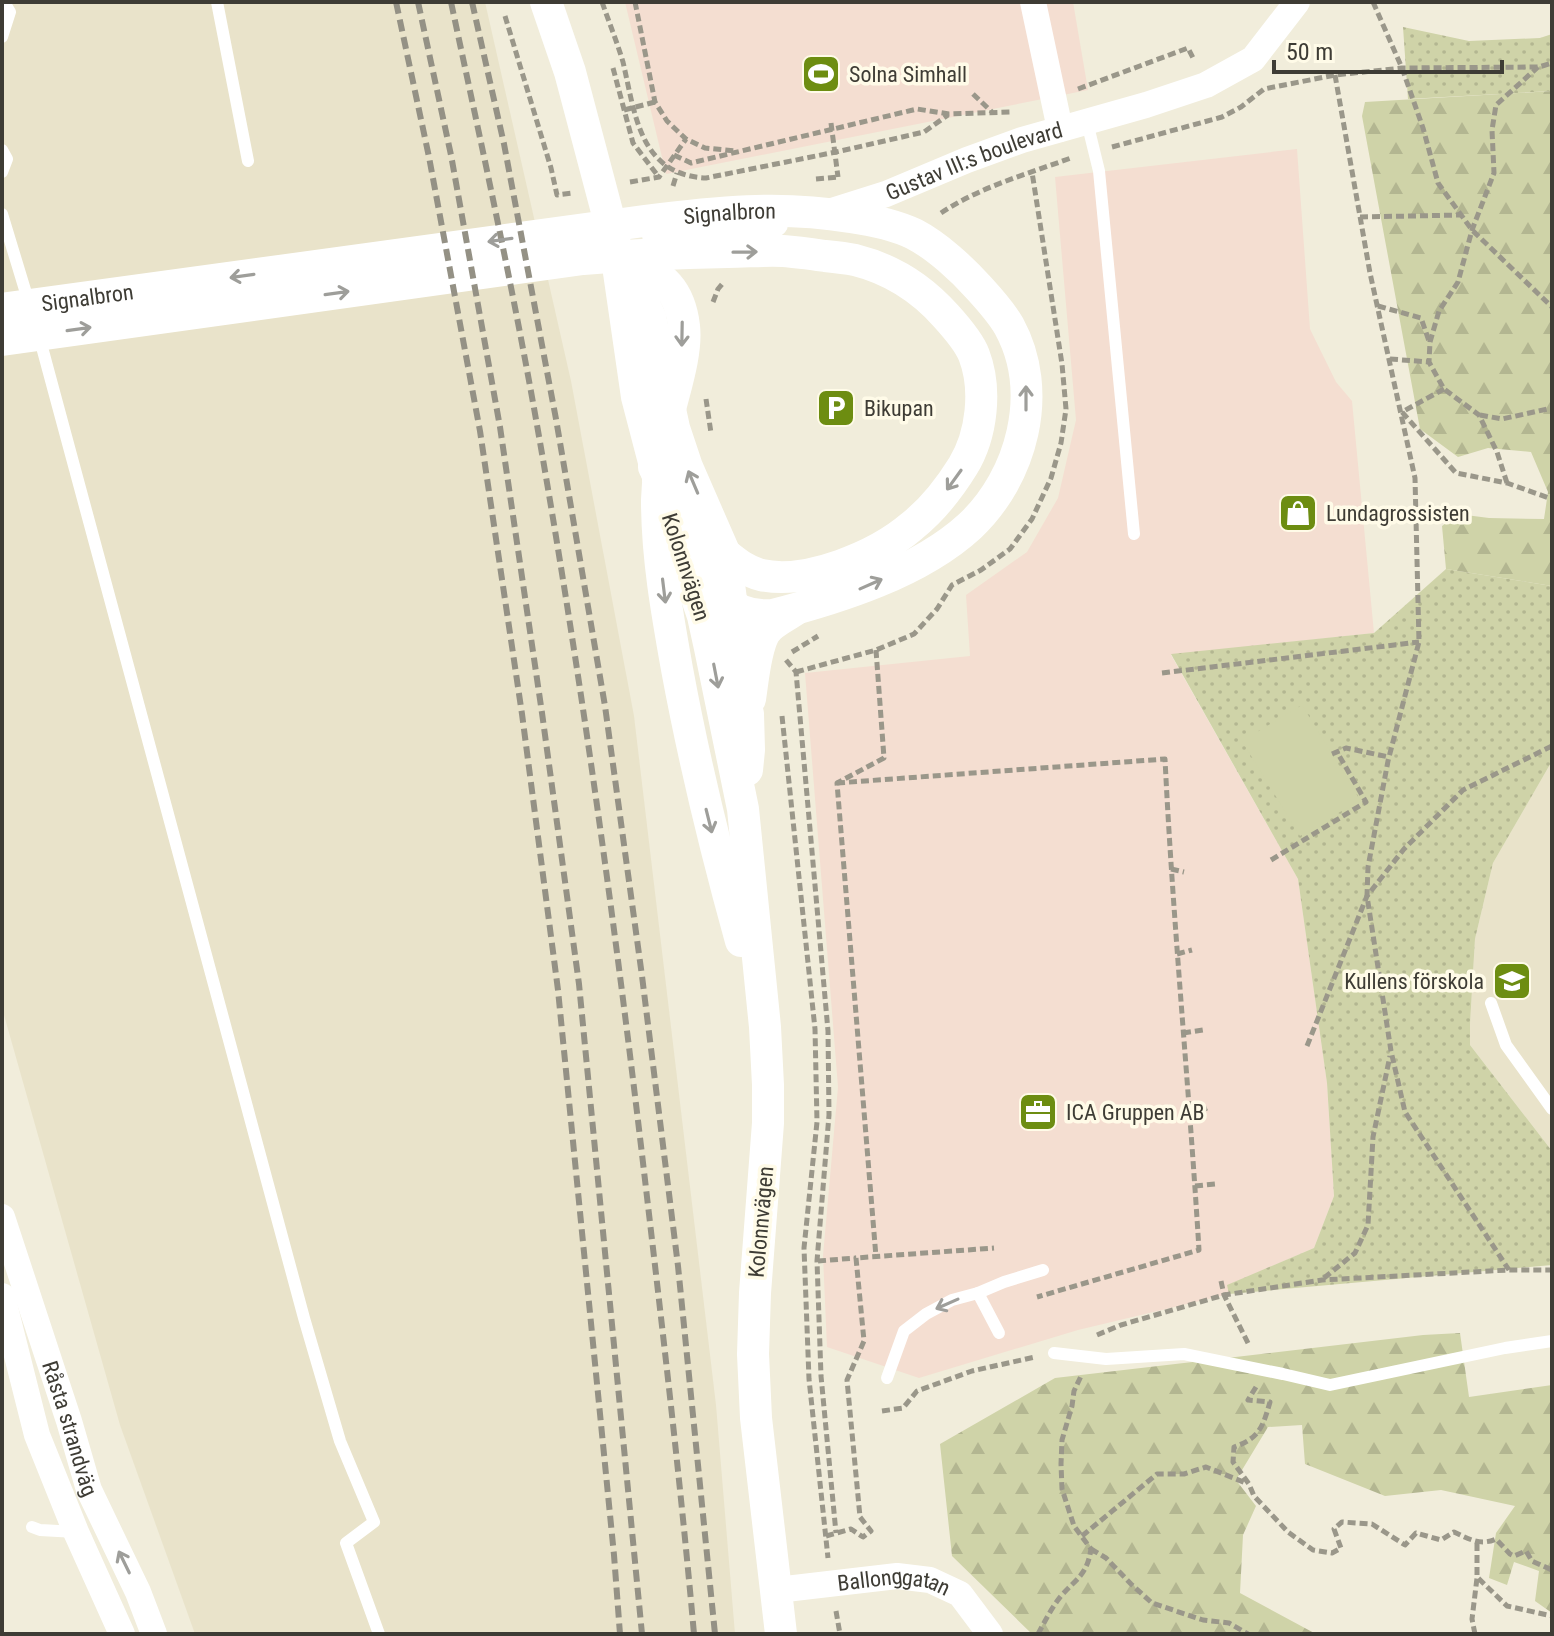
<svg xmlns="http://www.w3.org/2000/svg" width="1554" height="1636" font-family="'Roboto Condensed',sans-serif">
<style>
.commercial{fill:#f4ded1}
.built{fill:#e9e3ca}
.grass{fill:url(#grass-dots)}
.forest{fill:url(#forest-firs)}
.park{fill:#cfd3a8}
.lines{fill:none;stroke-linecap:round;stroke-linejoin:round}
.path{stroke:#9a978a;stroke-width:5;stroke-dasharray:8 4;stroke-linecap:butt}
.service{stroke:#fff;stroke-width:12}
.minor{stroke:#fff;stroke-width:26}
.tertiary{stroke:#fff;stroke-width:32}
.rail{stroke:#949185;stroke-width:6;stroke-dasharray:12 6;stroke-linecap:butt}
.oneway{stroke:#9e9e9a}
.labels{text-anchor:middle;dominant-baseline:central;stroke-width:7;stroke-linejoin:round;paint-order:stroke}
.poi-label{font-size:22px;fill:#3e3c35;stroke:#fffbe8;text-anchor:start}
.street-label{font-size:22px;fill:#3e3c35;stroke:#fffbe8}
</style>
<defs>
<pattern id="grass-dots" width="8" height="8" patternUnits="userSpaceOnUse" patternTransform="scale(2)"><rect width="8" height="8" fill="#cfd3a8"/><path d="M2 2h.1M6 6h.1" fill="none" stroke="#b3b691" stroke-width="1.8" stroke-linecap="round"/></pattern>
<pattern id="forest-firs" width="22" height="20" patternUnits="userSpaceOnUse" patternTransform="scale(2)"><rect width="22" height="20" fill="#cfd3a8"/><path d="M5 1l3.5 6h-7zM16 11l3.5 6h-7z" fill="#b3b691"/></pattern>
</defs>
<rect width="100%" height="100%" fill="#f1eddb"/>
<!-- commercial -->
<g class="commercial">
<polygon points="625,2 1073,2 1088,90 666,174"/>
<polygon points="1297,149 1310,329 1336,382 1352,401 1374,633 1171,655 1298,879 1327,1083 1334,1196 1314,1248 1228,1285 1229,1294 1078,1330 919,1378 827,1347 823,1256 838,1087 805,673 970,656 966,595 1027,552 1058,498 1076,420 1055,177"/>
</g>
<!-- built -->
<g class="built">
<polygon points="2,2 485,2 571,381 634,716 716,1405 735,1634 195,1634 120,1425 2,1008"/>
<polygon points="1552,761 1552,1151 1470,1045 1470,1024 1475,939 1493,863"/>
</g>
<!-- grass -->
<g class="grass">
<polygon points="1403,27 1469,41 1540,38 1552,34 1552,91 1408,99"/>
<polygon points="1446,569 1552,586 1552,761 1493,863 1475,939 1470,1024 1470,1045 1552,1151 1552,1265 1229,1294 1227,1285 1314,1248 1334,1196 1327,1083 1298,879 1171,654 1374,633"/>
</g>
<!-- forest -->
<g class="forest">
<polygon points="1552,91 1552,586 1446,569 1442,526 1458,514 1489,518 1544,519 1548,492 1531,452 1488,448 1458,457 1420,429 1362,116 1365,102"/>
<polygon points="1460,1333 1469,1397 1552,1385 1552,1613 1535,1601 1539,1571 1514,1562 1507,1585 1489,1578 1496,1533 1515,1506 1441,1490 1385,1496 1305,1464 1302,1425 1268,1427 1236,1480 1256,1506 1243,1535 1240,1593 1316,1634 1032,1634 952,1556 940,1444 1055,1378 1423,1335"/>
</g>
<!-- park -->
<polygon class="park" points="1302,705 1360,800 1300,836 1242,741"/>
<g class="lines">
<!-- path -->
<g class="path">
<path d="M 602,2 C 609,22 617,42 623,62 C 635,113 639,175 706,178 L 836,152 L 924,132 L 948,115"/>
<polyline points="635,2 655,102 667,121 686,139 705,148 736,151"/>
<polyline points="1373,2 1402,68 1423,128 1438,183 1472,230 1552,307"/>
<polyline points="505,16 551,168 557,195 573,193"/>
<polyline points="613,68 633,143 658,176"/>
<polyline points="1335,75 1370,273 1415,478 1419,642 1388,761 1368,867 1367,896 1391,1051 1405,1112 1509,1270"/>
<polyline points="1078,89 1188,48 1194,60"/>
<polyline points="973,94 992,112"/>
<polyline points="624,110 655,102"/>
<polyline points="831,123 838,177"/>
<polyline points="1112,147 1222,117 1241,107 1264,89 1335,75 1402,68 1539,67 1552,63"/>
<polyline points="674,155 691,163 917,109 949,114 1012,112"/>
<polyline points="816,179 838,177"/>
<polyline points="630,182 659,177 686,139"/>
<polyline points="673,186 677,173"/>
<path d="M 941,213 C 980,187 1027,174 1071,158"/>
<polyline points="1360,217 1461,215"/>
<polyline points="713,302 718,289 723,283"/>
<polyline points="1378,306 1421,318 1429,341"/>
<polyline points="1390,359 1429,362"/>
<polyline points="1444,389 1402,412 1456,473 1507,483 1552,499"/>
<polyline points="706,399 711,433"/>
<polyline points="1480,415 1502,419 1552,408"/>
<polyline points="1507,483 1497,452 1479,415 1444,389 1429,362 1430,342 1439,311 1458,282 1472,230 1494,173 1492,130 1496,105 1538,67"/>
<polyline points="876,650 884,758 837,783 876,1257"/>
<polyline points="792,652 818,636"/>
<polyline points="786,660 796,672 828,1031 829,1115 817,1261 821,1376 836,1533"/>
<polyline points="796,672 876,650 914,634 937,609 952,585 981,570 1010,549 1032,519 1051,478 1061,443 1066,409 1062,364 1032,172"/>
<polyline points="1162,673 1419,642"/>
<polyline points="782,716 815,1029 817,1122 804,1248 809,1379 828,1558"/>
<polyline points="1332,754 1346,748 1389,757"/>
<path d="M 837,783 L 1165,759 C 1173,923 1189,1086 1199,1250 L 1037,1297"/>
<polyline points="1271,860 1366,802 1337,752"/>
<polyline points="1171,869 1184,872"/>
<polyline points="1177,954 1192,950"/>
<polyline points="1183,1033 1203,1030"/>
<polyline points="1307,1046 1367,896 1404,849 1463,790 1552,746"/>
<polyline points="1190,1115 1207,1108"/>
<polyline points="1195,1186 1215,1184"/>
<polyline points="818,1261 856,1258"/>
<polyline points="1324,1278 1355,1253 1368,1225 1373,1137 1390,1056"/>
<polyline points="1221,1281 1224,1295 1249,1345"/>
<polyline points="1097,1335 1121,1325 1224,1295 1322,1280 1509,1270 1552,1270"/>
<path d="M 1256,1387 L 1248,1400 L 1270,1402 C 1263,1426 1260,1438 1234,1447 L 1233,1462 L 1249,1484 L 1254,1496 L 1288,1532 L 1313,1550 L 1332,1553 L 1341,1548 L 1334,1529 L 1342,1522 L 1372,1524 L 1405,1545 L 1416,1533 L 1441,1540 L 1454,1532 C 1469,1539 1480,1546 1496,1539 L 1510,1554 L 1514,1556 L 1526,1551 L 1532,1561 L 1552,1570"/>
<polyline points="882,1411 903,1408 917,1391 972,1371 1035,1357"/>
<polyline points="826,1536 851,1529 863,1537 871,1531 860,1517 847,1380 864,1341 856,1258 994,1248"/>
<polyline points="1082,1536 1157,1474 1184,1474 1206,1467 1246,1483"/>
<polyline points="1477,1543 1477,1577 1507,1606 1552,1616"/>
<polyline points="1091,1549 1106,1558 1131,1584 1152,1603 1203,1620 1229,1623 1248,1634"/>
<polyline points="836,1611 840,1634"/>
<path d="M 1038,1634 C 1045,1621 1052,1607 1061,1596 C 1077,1578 1087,1575 1091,1549 L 1074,1526 L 1062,1489 L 1061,1464 L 1062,1440 L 1072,1406 L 1074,1391 L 1082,1374"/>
<polyline points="1475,1634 1472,1619 1477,1578"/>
</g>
<!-- service -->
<g class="service">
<polyline points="217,2 248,161"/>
<polyline points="2,37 10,12 4,2"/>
<polyline points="1087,122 1099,171 1134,534"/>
<polyline points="2,150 7,159 2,172"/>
<polyline points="2,214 29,303"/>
<polyline points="39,336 304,1318 340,1441 374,1522 346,1543 379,1634"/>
<polyline points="1491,1003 1506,1045 1552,1109"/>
<polyline points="978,1293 1004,1282 1043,1270"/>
<polyline points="1054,1353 1106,1359 1184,1354 1283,1374 1330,1385 1505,1348 1552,1341"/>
<polyline points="887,1378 904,1331 926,1314 952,1300 978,1293 999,1333"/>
<polyline points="32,1527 40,1530 76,1532"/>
</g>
<!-- minor -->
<g class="minor">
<polyline points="1033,2 1060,129"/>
<path id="s1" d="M 829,212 L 886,194 L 967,160 L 1022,140 L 1146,105 L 1206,85 L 1253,59 L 1297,2"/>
<polyline points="655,235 775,224"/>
<path id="s2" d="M 2,1217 L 69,1421 L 89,1490 L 138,1592 L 154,1634"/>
<polyline points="2,1296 37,1435 76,1532 122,1634"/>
<path id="s3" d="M 777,1590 L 897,1576 L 930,1580 L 960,1594 L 990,1634"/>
</g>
<!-- tertiary -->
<g class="tertiary">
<polyline points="546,2 570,72 614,238 637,397 660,485"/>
<path d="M 625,255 C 657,275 679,283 684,326 C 687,351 676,385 670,409 C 663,439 658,469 657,500 C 657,557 667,613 677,669 C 694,761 716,851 741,941"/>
<polyline points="629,272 650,317 674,428 687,467 725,554 732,607 737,666 748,714 749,750 747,770"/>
<path id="s4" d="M 2,309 L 644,221 C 714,212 781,205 850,217 C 871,220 895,225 914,234 C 937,246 962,269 979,288 C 990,300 1001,312 1009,326 C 1045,392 1022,477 970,526 C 919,573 838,598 773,615 C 716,620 707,569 688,528 C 679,507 665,487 654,467"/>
<path d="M 2,340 L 583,259 C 631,255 679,253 728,252 C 746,252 765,250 783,251 C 797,252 811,254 825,256 C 835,257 845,258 855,260 C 891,269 922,289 946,316 C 956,327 969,342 974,355 C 987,389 982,435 963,466 C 950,487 932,510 912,526 C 877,556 807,585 761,575 C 746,571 736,563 725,554"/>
<polyline points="685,563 703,616 710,648 743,809 765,1027 768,1085 768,1123 755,1293 753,1354 756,1418 781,1634"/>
<path d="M 750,699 C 753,680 755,651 764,634 C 770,623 785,617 795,610"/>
</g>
<!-- rail -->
<g class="rail">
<polyline points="396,2 429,157 480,431 522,714 558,990 614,1555 620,1634"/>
<polyline points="418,2 451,155 500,427 542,713 579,984 642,1634"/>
<path d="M 451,2 C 481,143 512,283 537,425 C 582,681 617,938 647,1197 C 664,1342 681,1488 694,1634"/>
<polyline points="472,2 504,144 556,419 605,706 642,976 678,1266 715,1634"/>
</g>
</g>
<!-- one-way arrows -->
<defs><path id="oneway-shaft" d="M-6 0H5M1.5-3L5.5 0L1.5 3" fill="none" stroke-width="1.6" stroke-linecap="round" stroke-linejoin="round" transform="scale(2)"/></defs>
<g class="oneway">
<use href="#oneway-shaft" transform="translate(500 240) rotate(172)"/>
<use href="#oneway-shaft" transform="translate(745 252) rotate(-1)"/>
<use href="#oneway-shaft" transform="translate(242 276) rotate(172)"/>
<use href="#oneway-shaft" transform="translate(337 293) rotate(-8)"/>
<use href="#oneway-shaft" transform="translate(79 329) rotate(-8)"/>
<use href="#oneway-shaft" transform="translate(682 334) rotate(91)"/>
<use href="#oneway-shaft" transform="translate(1026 398) rotate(-90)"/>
<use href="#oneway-shaft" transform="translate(954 480) rotate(126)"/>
<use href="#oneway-shaft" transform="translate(693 482) rotate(-113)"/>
<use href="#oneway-shaft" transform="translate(871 584) rotate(-24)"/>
<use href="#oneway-shaft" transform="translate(664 591) rotate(83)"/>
<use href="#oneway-shaft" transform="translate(716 676) rotate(79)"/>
<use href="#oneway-shaft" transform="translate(709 821) rotate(76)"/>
<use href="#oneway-shaft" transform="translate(947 1304) rotate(156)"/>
<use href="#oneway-shaft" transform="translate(124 1562) rotate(-116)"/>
</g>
<!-- icons -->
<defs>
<g id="stadium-square" transform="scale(2)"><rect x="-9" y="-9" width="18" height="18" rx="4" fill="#6d8d11" stroke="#fffbe8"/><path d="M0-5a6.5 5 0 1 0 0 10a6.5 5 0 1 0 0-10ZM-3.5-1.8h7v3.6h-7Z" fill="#fff"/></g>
<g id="parking-square" transform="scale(2)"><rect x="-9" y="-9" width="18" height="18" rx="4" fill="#6d8d11" stroke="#fffbe8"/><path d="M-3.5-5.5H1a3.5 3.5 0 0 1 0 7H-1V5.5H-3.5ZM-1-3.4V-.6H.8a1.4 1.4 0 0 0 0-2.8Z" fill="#fff"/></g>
<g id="shop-square" transform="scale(2)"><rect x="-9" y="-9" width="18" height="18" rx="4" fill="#6d8d11" stroke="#fffbe8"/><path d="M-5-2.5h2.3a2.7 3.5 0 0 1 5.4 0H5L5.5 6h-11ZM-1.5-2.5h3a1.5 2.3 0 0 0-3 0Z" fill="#fff"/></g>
<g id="school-square" transform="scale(2)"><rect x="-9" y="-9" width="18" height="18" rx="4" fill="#6d8d11" stroke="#fffbe8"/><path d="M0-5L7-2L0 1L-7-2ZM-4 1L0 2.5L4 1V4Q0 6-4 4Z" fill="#fff"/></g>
<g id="office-square" transform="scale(2)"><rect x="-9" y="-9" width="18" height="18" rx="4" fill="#6d8d11" stroke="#fffbe8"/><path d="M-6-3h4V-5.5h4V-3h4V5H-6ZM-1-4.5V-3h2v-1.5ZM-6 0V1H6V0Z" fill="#fff"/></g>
</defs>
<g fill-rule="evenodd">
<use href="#stadium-square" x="821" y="74"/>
<use href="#parking-square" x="836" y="408"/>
<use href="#shop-square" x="1298" y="513"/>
<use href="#school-square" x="1512" y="981"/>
<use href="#office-square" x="1038" y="1112"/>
</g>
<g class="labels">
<!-- poi labels -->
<g class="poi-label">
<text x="849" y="74">Solna Simhall</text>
<text x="864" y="408">Bikupan</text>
<text x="1326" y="513">Lundagrossisten</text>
<text x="1484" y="981" text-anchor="end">Kullens förskola</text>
<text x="1066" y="1112">ICA Gruppen AB</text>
</g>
<!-- street labels -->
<g class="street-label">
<text stroke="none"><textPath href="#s1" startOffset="154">Gustav III:s boulevard</textPath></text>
<text stroke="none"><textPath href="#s4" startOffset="734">Signalbron</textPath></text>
<text stroke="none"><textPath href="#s4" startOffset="86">Signalbron</textPath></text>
<text transform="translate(686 567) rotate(72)">Kolonnvägen</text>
<text transform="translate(761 1222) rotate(-85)">Kolonnvägen</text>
<text stroke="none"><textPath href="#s2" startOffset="222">Råsta strandväg</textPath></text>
<text stroke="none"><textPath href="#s3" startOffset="118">Ballonggatan</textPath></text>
</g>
</g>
<!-- border -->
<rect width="1554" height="1636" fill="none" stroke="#3e3c35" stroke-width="8"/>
<!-- scale -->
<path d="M1274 60v12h228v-12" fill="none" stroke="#3e3c35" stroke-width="4"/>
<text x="1286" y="60" font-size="24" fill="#3e3c35" stroke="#fffbe8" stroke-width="6" paint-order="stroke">50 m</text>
</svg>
